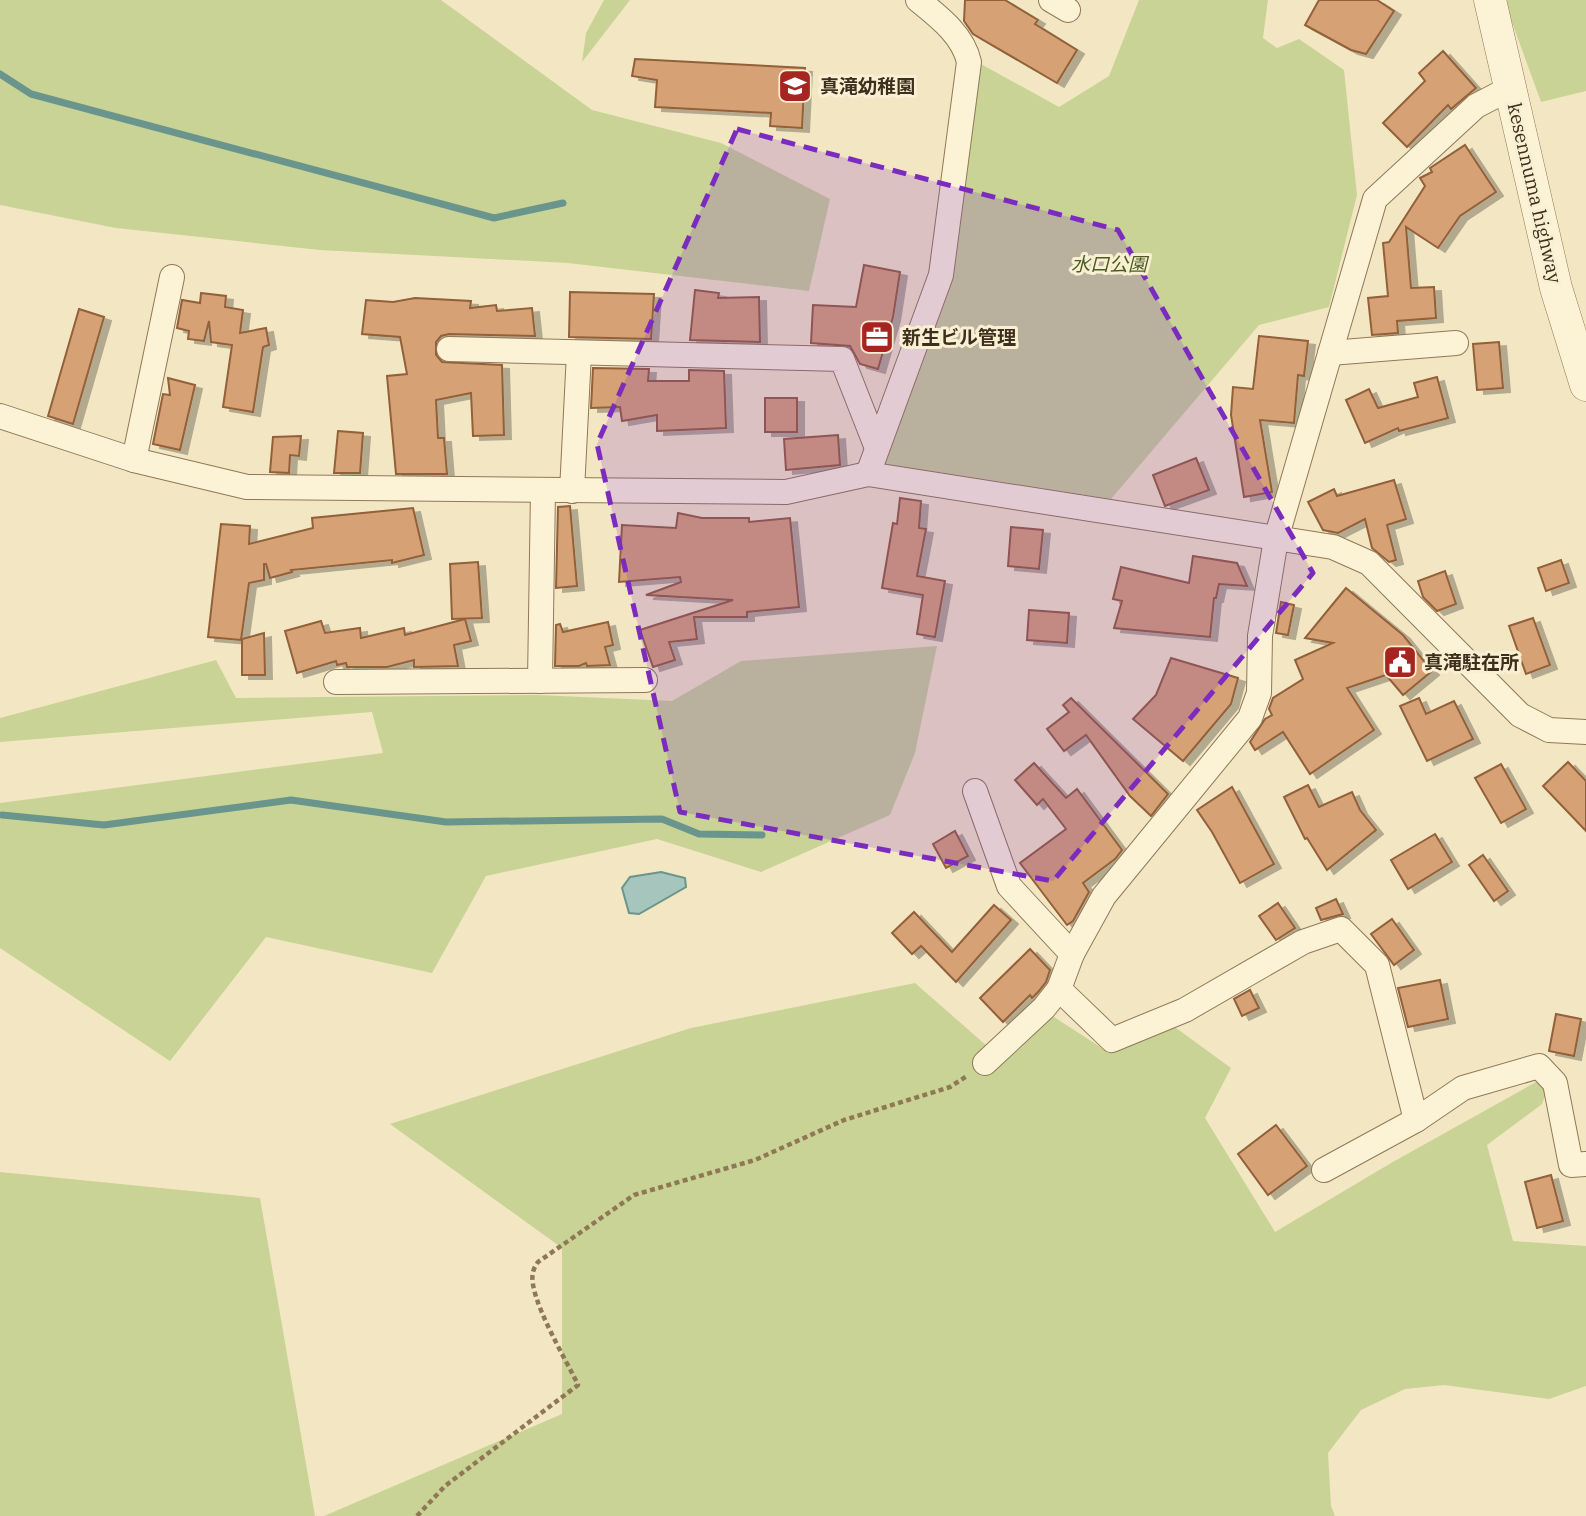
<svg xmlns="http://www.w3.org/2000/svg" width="1586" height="1516" font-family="'IBM Plex Serif','Noto Sans JP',serif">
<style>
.green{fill:#c9d395}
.water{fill:#a5c5bd;stroke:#6a958c;stroke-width:2}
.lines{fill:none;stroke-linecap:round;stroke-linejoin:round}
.stream{stroke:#6a958c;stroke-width:7}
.building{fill:#d5a174;stroke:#92603a;stroke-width:2;filter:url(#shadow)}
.minor-casing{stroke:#907857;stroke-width:26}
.tertiary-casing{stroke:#907857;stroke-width:33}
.path{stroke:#907857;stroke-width:4.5;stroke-dasharray:5 3.5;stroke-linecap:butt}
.minor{stroke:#fcf3d7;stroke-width:24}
.tertiary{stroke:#fcf3d7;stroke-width:32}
.marked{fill:#7b2cbf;fill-opacity:0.2;stroke:#7b2cbf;stroke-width:5;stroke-dasharray:14 9;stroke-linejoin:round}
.labels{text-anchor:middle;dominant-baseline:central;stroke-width:6;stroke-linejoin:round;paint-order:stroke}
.poi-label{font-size:19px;font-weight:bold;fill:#3e2e1d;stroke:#f9f0d3;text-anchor:start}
.street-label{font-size:19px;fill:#3e2e1d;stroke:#f9f0d3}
.park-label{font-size:19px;font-style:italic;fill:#4b5d21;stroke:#f9f0d3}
</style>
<defs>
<filter id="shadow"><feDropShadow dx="7" dy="4" stdDeviation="0" flood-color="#0004"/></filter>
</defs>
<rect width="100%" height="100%" fill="#f3e7c3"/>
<!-- green -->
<g class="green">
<polygon points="0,0 441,0 592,110 721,143 830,199 809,291 568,263 320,250 116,228 0,205"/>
<polygon points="604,0 630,0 582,62 586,33"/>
<polygon points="1139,0 1268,0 1263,38 1277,48 1299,39 1344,70 1357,195 1329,307 1259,325 1111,499 885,464 954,276 981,64 1059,107 1109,76"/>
<polygon points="1504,0 1586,0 1586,91 1541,102"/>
<polygon points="937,646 915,753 890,815 761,872 657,839 486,876 432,973 266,937 170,1061 0,948 0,803 383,753 372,712 0,742 0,718 216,660 236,698 537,695 672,701 741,661"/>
<polygon points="915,983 995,1053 1054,1017 1105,1050 1172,1025 1231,1068 1205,1118 1275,1232 1391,1163 1554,1072 1542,1104 1487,1145 1513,1241 1586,1246 1586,1386 1549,1399 1444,1385 1405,1389 1361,1410 1328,1453 1331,1506 1335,1516 324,1516 562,1414 562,1248 390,1124 691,1028"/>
<polygon points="0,1172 260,1198 315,1516 0,1516"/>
</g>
<!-- water -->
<polygon class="water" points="661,872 685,878 686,887 639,914 629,913 622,888 630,877"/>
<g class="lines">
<!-- stream -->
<g class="stream">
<polyline points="0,74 31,94 494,218 563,203"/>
<polyline points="2,815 104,825 291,800 446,822 662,819 699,834 762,835"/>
</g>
</g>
<!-- building -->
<g class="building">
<polygon points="965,0 1005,0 1038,20 1035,24 1077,50 1057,83 973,34 964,21"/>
<polygon points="1319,0 1377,0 1394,11 1366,54 1351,50 1305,25"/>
<polygon points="1443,51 1476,88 1451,109 1448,105 1407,147 1383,123 1425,81 1419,73"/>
<polygon points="635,59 805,68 802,128 770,126 771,113 655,107 657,80 632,76"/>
<polygon points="1465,145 1496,192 1460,216 1438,248 1406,227 1411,288 1434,287 1436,318 1397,321 1398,333 1372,335 1368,298 1388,296 1383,243 1389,242 1425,186 1420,178 1432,172 1430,168"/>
<polygon points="864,265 900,272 893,317 878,369 860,364 850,346 811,343 813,305 856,307"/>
<polygon points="695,290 719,293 718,298 759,297 760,342 690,340"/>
<polygon points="570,292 654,294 651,339 569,337"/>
<polygon points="201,293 226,296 225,307 243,310 240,333 266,328 269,345 263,347 253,412 223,407 232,345 211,342 209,321 204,341 188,339 189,331 177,328 182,300 200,303"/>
<polygon points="415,298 471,301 470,308 496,305 497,311 532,308 535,336 449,334 441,336 436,342 436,355 442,362 502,365 504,435 473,436 471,393 436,400 438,438 444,438 447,474 396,474 387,376 407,374 400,337 362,334 366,300 393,302"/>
<polygon points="79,309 104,317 73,424 48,416"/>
<polygon points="1259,336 1308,341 1304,376 1298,375 1294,423 1260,420 1272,492 1244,497 1231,415 1233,387 1253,389"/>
<polygon points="1499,342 1503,388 1477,390 1473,344"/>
<polygon points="593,368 649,369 648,381 689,381 689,370 724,371 726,428 657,431 657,415 622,421 620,407 591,408"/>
<polygon points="1437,377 1448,418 1399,431 1398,428 1365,443 1346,400 1369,389 1378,408 1418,397 1414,383"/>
<polygon points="168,378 195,385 180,450 153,444 163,394 170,395"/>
<rect x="765" y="398" width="32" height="34"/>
<polygon points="338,431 363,433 360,473 334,473"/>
<polygon points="838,435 840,465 786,470 784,439"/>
<polygon points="301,436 299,456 290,455 289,473 270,472 273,437"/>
<polygon points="1196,458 1209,490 1165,506 1153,475"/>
<polygon points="1394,480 1406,519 1387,525 1396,560 1389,562 1372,548 1365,519 1338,533 1323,530 1308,502 1334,489 1337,496"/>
<polygon points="900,498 921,501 919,528 926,529 917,576 945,581 935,637 917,634 923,595 882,588 893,523 897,524"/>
<polygon points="570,506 577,586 556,588 558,507"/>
<polygon points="413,508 424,555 392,563 392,560 291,570 292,572 270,578 266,564 264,564 264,580 249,583 241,640 208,637 221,524 250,526 249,544 313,528 312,518"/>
<polygon points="678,513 702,518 749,518 749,522 790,518 799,607 747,612 747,617 694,617 697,639 669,642 675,660 653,667 640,630 733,600 646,595 681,582 680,577 619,582 622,525 676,528"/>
<polygon points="1011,527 1043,530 1039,569 1008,566"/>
<polygon points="1193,556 1237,563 1247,586 1219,584 1216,598 1214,598 1210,637 1114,628 1122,601 1113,599 1121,567 1189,583"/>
<polygon points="1561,560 1569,583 1546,591 1538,568"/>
<polygon points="478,562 482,618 452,619 450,564"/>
<polygon points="1445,571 1456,604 1437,611 1423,597 1418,581"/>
<polygon points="1346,588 1403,635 1432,671 1403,695 1386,675 1347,688 1374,730 1310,774 1283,732 1255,750 1250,742 1265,719 1272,715 1269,709 1273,698 1303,679 1295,660 1333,643 1305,638"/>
<polygon points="1281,602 1294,605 1288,635 1276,633"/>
<polygon points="1029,610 1069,613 1067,643 1027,640"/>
<polygon points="1533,618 1550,665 1526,674 1509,626"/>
<polygon points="465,619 471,641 454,645 458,666 414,667 414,660 387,667 347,667 346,663 337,665 336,661 297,673 285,631 321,621 325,633 360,628 361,638 404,628 405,635"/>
<polygon points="608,622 613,645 605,647 610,665 587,666 586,663 579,666 555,666 556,625 560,624 563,632"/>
<polygon points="264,633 265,675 242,675 242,639"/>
<polygon points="1171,658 1238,678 1231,704 1183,761 1133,719 1156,695"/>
<polygon points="1071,698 1168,794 1151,816 1130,796 1086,735 1064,751 1047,729 1069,712 1063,705"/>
<polygon points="1419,698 1426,714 1454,701 1473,739 1427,761 1400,706"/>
<polygon points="1568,762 1586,781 1586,831 1543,786"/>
<polygon points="1034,763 1066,798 1077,789 1122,850 1115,859 1083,883 1089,892 1073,921 1067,925 1020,863 1066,829 1043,799 1037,805 1015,780"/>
<polygon points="1501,764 1526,809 1501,823 1475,778"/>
<polygon points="1308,785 1319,807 1352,792 1360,810 1376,830 1327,870 1307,838 1305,839 1284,797"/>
<polygon points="1232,787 1274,864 1240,883 1212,832 1197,810"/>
<polygon points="955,831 968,856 946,868 933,844"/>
<polygon points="1435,834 1452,862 1408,889 1391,860"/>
<polygon points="1483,855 1508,891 1494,901 1469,865"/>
<polygon points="1336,899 1343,914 1321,920 1316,908"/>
<polygon points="1278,903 1295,928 1276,940 1259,916"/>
<polygon points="994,905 1011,920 956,982 921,946 912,954 892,933 914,912 952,952"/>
<polygon points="1392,919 1414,950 1394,965 1371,934"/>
<polygon points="1030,949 1050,970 1046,982 1038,992 1032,998 1030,995 1003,1022 980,998"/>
<polygon points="1440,980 1448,1019 1408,1027 1398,988"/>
<polygon points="1250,990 1259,1008 1242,1016 1234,999"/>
<polygon points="1556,1014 1581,1019 1574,1056 1549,1051"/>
<polygon points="1276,1125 1307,1166 1268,1195 1238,1154"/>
<polygon points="1551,1175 1563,1221 1537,1228 1525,1182"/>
</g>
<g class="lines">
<!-- minor casing -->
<g class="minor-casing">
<g id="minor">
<path d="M 918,0 C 939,17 963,35 969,62 L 941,275 L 868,474 L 1333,547 L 1369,563 L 1520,715 L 1549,730 L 1586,732"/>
<polyline points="1051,0 1068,10"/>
<polyline points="449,349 842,359 877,448"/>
<polyline points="1330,353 1456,343"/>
<polyline points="0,416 134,460 247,487 786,492 868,474"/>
<polyline points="134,460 172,277"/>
<polyline points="572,491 579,353"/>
<polyline points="540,681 543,490"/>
<polyline points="336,682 645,680"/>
<polyline points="975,791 1009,886 1072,954"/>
<polyline points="1059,989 1112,1040 1185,1010 1303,942 1341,929 1377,965 1416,1120 1463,1088 1539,1066 1555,1083 1571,1165 1586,1164"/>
<polyline points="985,1063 1044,1008 1059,989 1072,954 1104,896 1250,718 1259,693 1260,636 1276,539 1375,199 1476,106 1499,94 1512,90"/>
<polyline points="1324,1170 1416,1120"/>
</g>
</g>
<!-- tertiary casing -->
<g class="tertiary-casing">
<polyline id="tertiary" points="1490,0 1556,288 1586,385"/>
</g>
<!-- path -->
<path class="path" d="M 417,1516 L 445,1486 L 578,1385 C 567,1361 527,1296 533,1272 C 534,1268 536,1265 538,1262 L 634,1195 L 755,1160 L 844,1120 L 950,1087 L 967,1076"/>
<!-- minor -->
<use href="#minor" class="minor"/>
<!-- tertiary -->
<use href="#tertiary" class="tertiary"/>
</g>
<!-- marked area -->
<path class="marked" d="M 737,129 L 1118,230 L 1313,573 L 1053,881 L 680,812 L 597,444 Z"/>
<!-- icons -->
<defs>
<g id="school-square" transform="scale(1.75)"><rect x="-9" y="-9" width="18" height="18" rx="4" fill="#a62520" stroke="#f9f0d3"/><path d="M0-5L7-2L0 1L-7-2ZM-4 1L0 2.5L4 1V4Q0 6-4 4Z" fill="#fff"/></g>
<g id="office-square" transform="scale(1.75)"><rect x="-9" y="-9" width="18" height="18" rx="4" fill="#a62520" stroke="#f9f0d3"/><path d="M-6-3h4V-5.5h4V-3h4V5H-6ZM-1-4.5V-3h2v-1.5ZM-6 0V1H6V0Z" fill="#fff"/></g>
<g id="civic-square" transform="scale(1.75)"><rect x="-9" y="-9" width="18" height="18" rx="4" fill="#a62520" stroke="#f9f0d3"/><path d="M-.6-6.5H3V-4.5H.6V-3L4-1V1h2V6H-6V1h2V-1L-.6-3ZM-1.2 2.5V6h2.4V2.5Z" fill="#fff"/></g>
</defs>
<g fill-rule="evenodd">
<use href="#school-square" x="795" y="86"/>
<use href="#office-square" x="877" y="337"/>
<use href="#civic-square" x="1400" y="662"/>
</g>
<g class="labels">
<!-- poi labels -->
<g class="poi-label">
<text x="820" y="86">真滝幼稚園</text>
<text x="902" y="337">新生ビル管理</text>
<text x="1424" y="662">真滝駐在所</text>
</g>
<!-- street labels -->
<g class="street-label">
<text transform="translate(1535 193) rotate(77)">kesennuma highway</text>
</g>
<!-- park labels -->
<g class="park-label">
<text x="1109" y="264">水口公園</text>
</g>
</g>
</svg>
